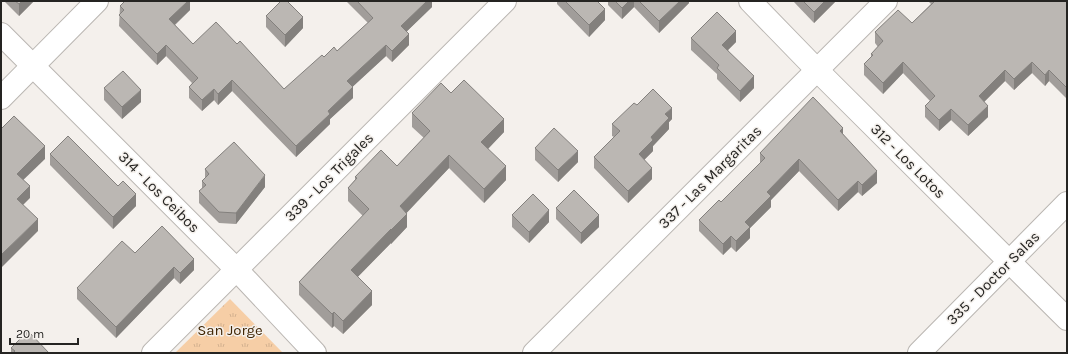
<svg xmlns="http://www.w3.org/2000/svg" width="1068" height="354" font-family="Karla,sans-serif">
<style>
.park{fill:url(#park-tufts)}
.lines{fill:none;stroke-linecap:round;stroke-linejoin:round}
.minor-casing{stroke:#bab6b2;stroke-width:24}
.minor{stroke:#fff;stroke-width:22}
.wall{fill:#a19d9a}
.shaded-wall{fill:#83807d}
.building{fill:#bbb7b3;stroke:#83807d}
.labels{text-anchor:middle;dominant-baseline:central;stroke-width:3;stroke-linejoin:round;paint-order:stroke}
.street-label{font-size:15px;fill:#252422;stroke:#f4f0ec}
.park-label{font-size:15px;fill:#412604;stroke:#f4f0ec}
</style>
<defs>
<pattern id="park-tufts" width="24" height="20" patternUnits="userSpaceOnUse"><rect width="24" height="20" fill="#f6cea6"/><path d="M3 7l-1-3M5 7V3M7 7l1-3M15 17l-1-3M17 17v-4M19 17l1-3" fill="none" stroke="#d3b18f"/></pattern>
</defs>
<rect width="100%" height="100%" fill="#f4f0ec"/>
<!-- park -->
<polygon class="park" points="230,299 283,353 175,353"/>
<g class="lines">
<!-- minor casing -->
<g class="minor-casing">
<g id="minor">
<polyline points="750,1 817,70 1067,319"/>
<polyline points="1,34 237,270 315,353"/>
<polyline points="1,98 97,1"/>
<polyline points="153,353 505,1"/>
<polyline points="534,353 886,1"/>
<polyline points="919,353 1067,203"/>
</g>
</g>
<!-- minor -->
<use href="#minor" class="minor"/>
</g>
<!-- wall -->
<g class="wall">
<polygon points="4,1 34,1 19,16"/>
<polygon points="190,1 190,10 175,25 193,44 237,44 284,89 324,57 337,51 368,23 346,1 432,1 432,7 407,31 409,45 392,62 386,56 352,87 353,98 330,119 330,124 296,157 232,91 218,105 214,100 202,111 189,98 189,87 192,83 166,56 157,65 119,26 120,6"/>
<polygon points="557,1 597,1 605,20 589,37 557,4"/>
<polygon points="608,1 689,1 689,3 659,33 634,7 622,19 608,5"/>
<polygon points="793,1 836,1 814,23"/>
<polygon points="929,1 1067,1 1067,99 1049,81 1045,86 1032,73 1014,90 1005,81 984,102 988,117 968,136 951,120 939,131 925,117 925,106 930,101 903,73 883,94 864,75 864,64 871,57 871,54 878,47 875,43 875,32 912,23 931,4 929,2"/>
<polygon points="266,16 303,28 285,47 266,27"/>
<polygon points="691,38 736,42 728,50 754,88 740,102 717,79 717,74 691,50"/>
<polygon points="104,88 141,102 122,119 104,100"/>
<polygon points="451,93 504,132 488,149 506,180 484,203 449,168 406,213 407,227 391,244 391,243 357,277 372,305 343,334 334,326 332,328 299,295 299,282 363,216 348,201 348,188 355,180 355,177 397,166 424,138 412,127 412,113"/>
<polygon points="637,105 672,119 669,122 669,129 653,146 653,151 644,160 652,179 628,203 594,168 594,157 614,137 612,136 612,124"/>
<polygon points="843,134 877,183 862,196 858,192 838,211 799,171 771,200 771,207 750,228 750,238 736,252 731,247 723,255 699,231 699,220 721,202 760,163 760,153"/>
<polygon points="535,148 578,162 558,182 535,160"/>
<polygon points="50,154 136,206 113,229 50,165"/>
<polygon points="205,169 265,187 236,224 219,223 199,203 199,191 202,189 202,181 205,178"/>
<polygon points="556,208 599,227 581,244 556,219"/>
<polygon points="512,215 549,222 529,243 512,227"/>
<polygon points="135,253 194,270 180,284 174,278 116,338 77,299 77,288"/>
<polygon points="11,348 49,353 11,353"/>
</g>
<!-- shaded-wall -->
<g class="shaded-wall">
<polygon points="22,1 34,1 19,16 19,4"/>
<polygon points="185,1 190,1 190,10 169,30 169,19"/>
<polygon points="427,1 432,1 432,7 401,37 401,26"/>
<polygon points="629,1 634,1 634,7 622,19 622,8"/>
<polygon points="680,1 689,1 689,3 659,33 659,21"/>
<polygon points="825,1 836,1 814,23 814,12"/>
<polygon points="605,9 605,20 589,37 589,25"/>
<polygon points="303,17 303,28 285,47 285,35"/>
<polygon points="736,31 736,42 722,56 722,45"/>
<polygon points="409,34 409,45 392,62 392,51"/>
<polygon points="166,45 166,56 157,65 157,54"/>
<polygon points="386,45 386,56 347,92 347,81"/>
<polygon points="903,62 903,73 883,94 883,83"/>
<polygon points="1032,62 1032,73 1014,90 1014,79"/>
<polygon points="1005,70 1005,81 979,107 979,96"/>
<polygon points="1049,70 1049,81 1045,86 1045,75"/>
<polygon points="754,76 754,88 740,102 740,91"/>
<polygon points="232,80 232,91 218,105 218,94"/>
<polygon points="353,87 353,98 330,119 330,124 296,157 296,146 328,111"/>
<polygon points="214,89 214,100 202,111 202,100"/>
<polygon points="141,90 141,102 122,119 122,107"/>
<polygon points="988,106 988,117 968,136 968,125"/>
<polygon points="672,108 672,119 669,122 669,129 653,146 653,151 639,165 639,154 651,137 665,114"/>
<polygon points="951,109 951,120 939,131 939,120"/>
<polygon points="504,119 504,132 481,156 481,142"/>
<polygon points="843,128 843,140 840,131"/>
<polygon points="45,146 45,159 17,186 17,174"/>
<polygon points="578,151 578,162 558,182 558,170"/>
<polygon points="449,155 449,168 400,220 400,206"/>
<polygon points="799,159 799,171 771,200 771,207 750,228 750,238 736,252 736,241 745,222 767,192"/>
<polygon points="506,166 506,180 484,203 484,189"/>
<polygon points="652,168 652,179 628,203 628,191"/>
<polygon points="877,171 877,183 862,196 862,185"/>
<polygon points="265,175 265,187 236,224 236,213"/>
<polygon points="858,181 858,192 838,211 838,200"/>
<polygon points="30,186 30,198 17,211 17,199"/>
<polygon points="136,194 136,206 113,229 113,217"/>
<polygon points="549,210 549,222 529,243 529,232"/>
<polygon points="407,214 407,227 391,244 391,230"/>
<polygon points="599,215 599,227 581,244 581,233"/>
<polygon points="38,219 38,231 1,268 1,255"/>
<polygon points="391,229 391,243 351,284 351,270"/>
<polygon points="731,236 731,247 723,255 723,244"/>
<polygon points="194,259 194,270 180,284 180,273"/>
<polygon points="174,267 174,278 116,338 116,327"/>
<polygon points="372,291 372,305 343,334 343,321"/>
<polygon points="334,312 334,326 332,328 332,314"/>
</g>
<!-- building -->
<g class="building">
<polygon points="15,1 22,1 19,4"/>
<polygon points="125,1 188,1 169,19 193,44 216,22 237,44 240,41 284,89 322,55 324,57 334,47 337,51 373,18 357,1 427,1 401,26 409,34 392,51 386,45 347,81 353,87 328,111 330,114 296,146 232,80 218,94 214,89 202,100 189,87 198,78 166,45 157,54 119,15 124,10 120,6"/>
<polygon points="281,1 287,1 303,17 285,35 266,16"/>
<polygon points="565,1 597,1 605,9 589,25"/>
<polygon points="615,1 629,1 622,8"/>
<polygon points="639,1 680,1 659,21"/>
<polygon points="803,1 825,1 814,12"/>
<polygon points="935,1 1067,1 1067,88 1049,70 1045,75 1032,62 1014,79 1005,70 979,96 988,106 968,125 951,109 939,120 925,106 935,96 903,62 883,83 864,64 873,55 871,54 883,41 875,32 898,10 912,23"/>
<polygon points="717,12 736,31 722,45 754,76 740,91 717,68 719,65 691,38"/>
<polygon points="123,71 141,90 122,107 104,88"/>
<polygon points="464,80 504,119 481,142 506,166 484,189 449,155 400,206 407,214 391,230 391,229 351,270 372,291 343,321 334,312 332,314 299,282 369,209 348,188 357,178 355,177 381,150 397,166 430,131 412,113 441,83 451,93"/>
<polygon points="653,89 672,108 665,114 669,118 651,137 653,140 639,154 652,168 628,191 594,157 620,131 612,124 634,103 637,105"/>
<polygon points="813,97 843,128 840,131 877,171 862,185 858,181 838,200 799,159 767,192 771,196 745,222 750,227 736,241 731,236 723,244 699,220 719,200 721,202 765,158 760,153"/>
<polygon points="14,116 45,146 17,174 30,186 17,199 38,219 1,255 1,129"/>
<polygon points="554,128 578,151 558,170 535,148"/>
<polygon points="68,136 118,186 123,181 136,194 113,217 50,154"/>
<polygon points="234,142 265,175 236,213 219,212 199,191 206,185 202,181 209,174 205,169"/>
<polygon points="574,190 599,215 581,233 556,208"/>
<polygon points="533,194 549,210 529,232 512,215"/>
<polygon points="162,226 194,259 180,273 174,267 116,327 77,288 122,241 135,253"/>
<polygon points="28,331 49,353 13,353 15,351 11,348"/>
</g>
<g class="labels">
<!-- street labels -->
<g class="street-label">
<text transform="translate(908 161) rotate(45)">312 - Los Lotos</text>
<text transform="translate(329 177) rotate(-45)">339 - Los Trigales</text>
<text transform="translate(710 177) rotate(-45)">337 - Las Margaritas</text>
<text transform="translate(159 192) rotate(45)">314 - Los Ceibos</text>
<text transform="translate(993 278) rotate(-45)">335 - Doctor Salas</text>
</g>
<!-- park labels -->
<g class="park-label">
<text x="230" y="330">San Jorge</text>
</g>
</g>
<!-- border -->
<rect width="1068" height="354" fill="none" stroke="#252422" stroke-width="4"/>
<!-- scale -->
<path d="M10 338v6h68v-6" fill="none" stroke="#252422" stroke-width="2"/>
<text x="16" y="338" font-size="12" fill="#252422" stroke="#f4f0ec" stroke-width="3" paint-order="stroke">20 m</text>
</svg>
